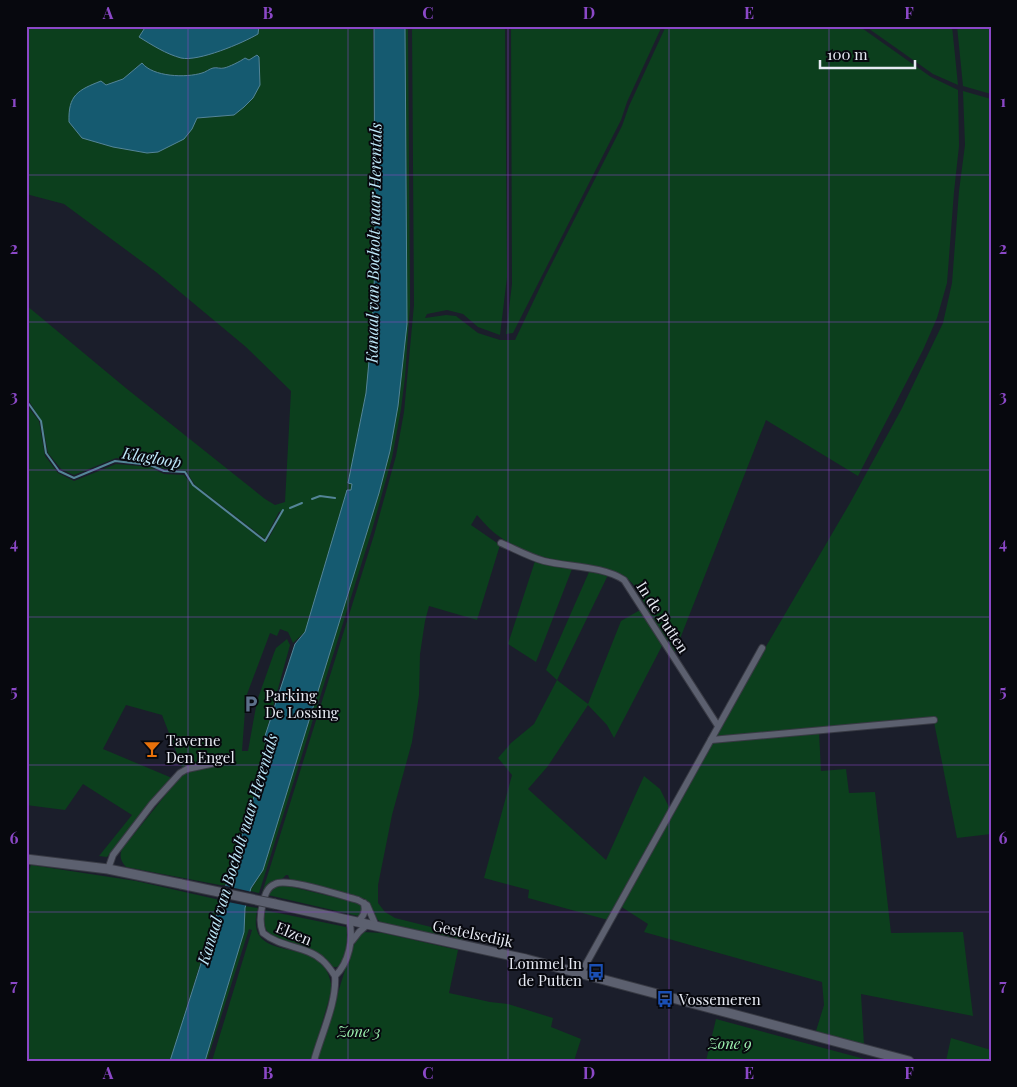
<svg xmlns="http://www.w3.org/2000/svg" width="1017" height="1087" font-family="'Playfair Display',serif">
<style>
.green{fill:#0c3f1d;fill-rule:evenodd}
.water{fill:#155a70;stroke:#548597}
.pier{fill:#1b1e2b}
.lines{fill:none;stroke-linecap:round;stroke-linejoin:round}
.stream{stroke:#548597;stroke-width:2}
.minor-casing{stroke:#383a44;stroke-width:8}
.secondary-casing{stroke:#383a44;stroke-width:11}
.minor{stroke:#5c606f;stroke-width:6}
.secondary{stroke:#5c606f;stroke-width:9}
.secondary-bridge-casing{stroke:#383a44;stroke-width:11;stroke-linecap:butt}
.secondary-bridge{stroke:#5c606f;stroke-width:9}
.grid{fill:none;stroke:#8b48c7;stroke-width:1;stroke-opacity:0.55}
.labels{text-anchor:middle;dominant-baseline:central;stroke-width:4;stroke-linejoin:round;paint-order:stroke}
.street-label{font-size:15px;fill:#e7eaf3;stroke:#07080e}
.poi-label{font-size:15px;fill:#e7eaf3;stroke:#07080e;text-anchor:start}
.park-label{font-size:15px;font-style:italic;fill:#9ef3b1;stroke:#07080e}
.water-label{font-size:16px;font-style:italic;fill:#bde7f8;stroke:#07080e}
.neatline{fill:none;stroke:#8b48c7;stroke-width:2}
.grid-label{font-size:16px;text-anchor:middle;font-weight:bold;fill:#8b48c7}
</style>
<rect width="100%" height="100%" fill="#1b1e2b"/>
<!-- green -->
<g class="green">
<path d="M 26,26 L 146,26 L 139,37 C 152,45 166,54 181,58 C 198,62 243,43 258,34 L 259,26 L 373,26 L 375,265 L 372,329 L 366,393 L 348,483 L 352,484 L 351,490 L 347,490 L 305,632 L 293,643 L 288,632 L 280,629 L 277,636 L 270,633 L 246,697 L 242,751 L 248,751 L 257,701 L 274,653 L 276,648 L 287,639 L 290,645 L 265,736 L 266,759 L 225,886 L 126,867 C 121,861 119,857 122,849 L 184,772 L 162,715 L 126,705 L 103,749 L 172,778 L 137,818 L 107,857 L 99,856 L 132,815 L 83,784 L 65,810 L 26,805 L 26,404 L 39,421 L 45,456 L 58,473 L 74,481 L 116,464 L 150,467 L 164,474 L 184,475 L 192,485 L 266,543 L 276,525 L 282,511 L 279,512 L 265,539 L 195,485 L 186,471 L 165,469 L 151,462 L 116,458 L 74,475 L 61,469 L 48,453 L 42,422 L 26,396 L 26,305 L 127,389 L 265,499 L 275,505 L 285,502 L 291,391 L 246,347 L 156,272 L 64,204 L 26,194 ZM 257,55 L 259,57 L 260,85 L 234,115 L 197,118 L 179,141 L 158,152 L 147,153 L 101,144 L 90,139 L 82,138 L 69,122 L 97,83 L 101,81 L 106,85 L 123,79 L 142,63 C 153,77 186,78 202,73 C 206,72 209,69 212,68 C 217,67 220,68 224,68 C 230,67 240,61 245,58 L 249,60 Z"/>
<polygon points="405,26 408,26 410,306 405,377 401,409 392,458 372,530 259,893 250,891 263,870 379,493 390,451 398,406 403,363 407,238"/>
<path d="M 412,26 L 505,26 L 507,277 L 500,335 L 478,327 L 463,314 L 447,310 L 427,314 L 425,318 L 446,315 L 456,316 L 478,333 L 500,340 L 515,340 L 545,277 L 622,126 L 629,106 L 666,26 L 859,26 L 931,77 L 958,90 L 959,146 L 954,192 L 947,283 L 937,318 L 923,350 L 858,476 L 766,420 L 674,654 L 633,584 L 626,577 L 618,573 C 580,563 537,562 503,539 C 493,533 485,524 477,515 L 471,525 L 500,545 L 477,620 L 429,606 L 425,621 L 420,654 L 419,695 L 412,742 L 392,815 L 378,885 L 378,903 L 385,912 L 395,918 L 463,935 L 462,940 L 380,922 C 373,916 373,905 365,899 L 290,880 L 288,875 L 286,875 L 282,879 L 273,881 L 262,893 L 374,535 L 396,456 L 404,412 L 414,305 Z"/>
<polygon points="511,26 662,26 627,102 621,120 513,333 506,334 512,284"/>
<polygon points="865,26 952,26 958,85 933,74"/>
<polygon points="957,26 991,26 991,94 963,86"/>
<polygon points="963,91 991,99 991,834 957,838 934,722 716,738 744,684 850,503 901,410 943,323 952,283 959,191 965,145"/>
<polygon points="535,561 572,569 536,662 508,644"/>
<polygon points="589,572 608,575 557,680 588,704 621,621 640,610 663,644 614,738 607,725 588,705 548,766 528,789 606,860 644,776 660,789 670,809 608,920 528,898 529,890 484,878 512,775 498,758 511,743 534,724 557,680 546,670"/>
<polygon points="819,732 821,771 846,769 849,793 875,792 891,933 963,932 973,1016 861,994 864,1045 816,1031 824,1005 822,982 644,932 648,924 620,906 711,744 717,741"/>
<polygon points="31,865 136,881 220,900 170,1061 26,1061 26,879"/>
<polygon points="277,885 284,885 358,903 363,909 362,914 358,916 268,895"/>
<path d="M 245,906 L 258,908 C 245,955 292,944 316,959 C 327,966 330,977 332,989 L 311,1061 L 212,1061 L 252,930 L 249,929 L 207,1061 L 205,1061 L 244,932 Z"/>
<path d="M 264,910 L 346,927 C 352,938 344,953 341,965 L 337,967 L 332,967 L 322,956 L 316,952 L 270,936 L 262,922 Z"/>
<polygon points="363,932 383,933 458,950 449,993 490,1002 508,1004 553,1018 551,1027 581,1039 574,1061 317,1061 353,944"/>
<polygon points="716,1019 872,1061 706,1061"/>
<polygon points="951,1038 991,1050 991,1061 946,1061"/>
</g>
<!-- water -->
<g class="water">
<path d="M 146,26 L 259,26 L 258,34 C 243,43 198,62 181,58 C 166,54 152,45 139,37 Z"/>
<polygon points="374,26 405,26 407,324 398,406 390,451 379,493 263,870 251,888 245,908 244,932 205,1061 170,1061 266,759 265,736 295,644 305,632 347,490 351,490 352,484 348,483 366,393 372,329 375,265"/>
<path d="M 257,55 L 259,57 L 260,85 L 253,98 L 244,107 L 234,115 L 197,118 L 192,129 L 184,139 L 158,152 L 147,153 L 113,147 L 82,138 L 69,122 C 68,95 78,90 101,81 L 106,85 L 123,79 L 142,63 C 153,77 186,78 202,73 C 206,72 209,69 213,68 C 217,67 220,69 224,68 C 229,67 241,61 245,58 L 249,60 Z"/>
</g>
<!-- pier -->
<polygon class="pier" points="222,885 252,892 248,906 218,900"/>
<g class="lines">
<!-- stream -->
<g class="stream">
<polyline points="26,400 41,421 46,453 59,471 74,478 115,461 150,465 164,471 185,472 193,485 265,541 283,510"/>
<polyline points="312,499 320,496 335,498"/>
<polyline points="290,508 302,503"/>
</g>
<!-- minor casing -->
<g class="minor-casing">
<g id="minor">
<path d="M 501,543 C 515,549 529,557 544,561 C 568,567 603,566 624,580 L 718,726"/>
<polyline points="711,740 934,720"/>
<polyline points="108,869 113,855 152,804 180,773 187,769 220,762"/>
<path d="M 358,922 C 364,915 366,912 364,903"/>
<polyline points="352,941 359,932 368,924"/>
<polyline points="581,973 762,648"/>
<path d="M 335,976 C 331,970 327,964 322,960 C 307,946 281,948 263,933 C 259,923 260,914 263,903 C 265,895 267,887 275,884 C 287,877 342,896 358,900 L 367,905 L 376,926"/>
<path d="M 314,1061 C 321,1035 337,1002 335,976 C 349,963 354,938 349,920"/>
</g>
</g>
<!-- secondary casing -->
<g class="secondary-casing">
<g id="secondary">
<polyline points="26,859 108,869 181,884"/>
<polyline points="275,904 526,959 909,1061"/>
</g>
</g>
<!-- minor -->
<use href="#minor" class="minor"/>
<!-- secondary -->
<use href="#secondary" class="secondary"/>
<!-- secondary-bridge casing -->
<g class="secondary-bridge-casing">
<polyline id="secondary-bridge" points="181,884 275,904"/>
</g>
<!-- secondary-bridge -->
<use href="#secondary-bridge" class="secondary-bridge"/>
</g>
<!-- grid -->
<path class="grid" d="M 188,26 L 188,1061M 348,26 L 348,1061M 508,26 L 508,1061M 669,26 L 669,1061M 829,26 L 829,1061M 26,175 L 991,175M 26,322 L 991,322M 26,470 L 991,470M 26,617 L 991,617M 26,765 L 991,765M 26,912 L 991,912"/>
<!-- icons -->
<defs>
<g id="parking-bare" transform="scale(1.35)"><path d="M-3.5-5.5H1a3.5 3.5 0 0 1 0 7H-1V5.5H-3.5ZM-1-3.4V-.6H.8a1.4 1.4 0 0 0 0-2.8Z" fill="#5c6f8a" stroke="#07080e" stroke-width="2.5" paint-order="stroke"/></g>
<g id="bar-bare" transform="scale(1.35)"><path d="M-6-5H6L.8 .8V4.5H3.5V6h-7V4.5H-.8V.8Z" fill="#e8710a" stroke="#07080e" stroke-width="2.5" paint-order="stroke"/></g>
<g id="bus-bare" transform="scale(1.35)"><path d="M-5-6H5V4H4V6H2V4H-2V6H-4V4H-5ZM-3.5-4V0h7V-4ZM-3.5 1.2v1.5H-2V1.2ZM2 1.2v1.5H3.5V1.2Z" fill="#1a4fb4" stroke="#07080e" stroke-width="2.5" paint-order="stroke"/></g>
</defs>
<g fill-rule="evenodd">
<use href="#parking-bare" x="251" y="704"/>
<use href="#bar-bare" x="152" y="749"/>
<use href="#bus-bare" x="596" y="972"/>
<use href="#bus-bare" x="665" y="999"/>
</g>
<g class="labels">
<!-- street labels -->
<g class="street-label">
<text transform="translate(663 617) rotate(57)">In de Putten</text>
<text transform="translate(294 933) rotate(22)">Elzen</text>
<text transform="translate(473 933) rotate(12)">Gestelsedijk</text>
</g>
<!-- poi labels -->
<g class="poi-label">
<text x="265" y="695">Parking<tspan x="265" dy="17">De Lossing</tspan></text>
<text x="166" y="740">Taverne<tspan x="166" dy="17">Den Engel</tspan></text>
<text x="582" y="963" text-anchor="end">Lommel In<tspan x="582" dy="17">de Putten</tspan></text>
<text x="679" y="999">Vossemeren</text>
</g>
<!-- park labels -->
<g class="park-label">
<text x="359" y="1031">Zone 3</text>
<text x="730" y="1043">Zone 9</text>
</g>
<!-- water labels -->
<g class="water-label">
<text transform="translate(373 243) rotate(-89)">Kanaal van Bocholt naar Herentals</text>
<text transform="translate(152 457) rotate(10)">Klagloop</text>
<text transform="translate(237 849) rotate(-73)">Kanaal van Bocholt naar Herentals</text>
</g>
</g>
<!-- border -->
<rect width="1017" height="1087" fill="none" stroke="#07080e" stroke-width="55"/>
<!-- scale -->
<path d="M820 60v8h95v-8" fill="none" stroke="#e7eaf3" stroke-width="2.5"/>
<text x="827" y="60" font-size="15" fill="#e7eaf3" stroke="#07080e" stroke-width="4" paint-order="stroke">100 m</text>
<rect x="28" y="28" width="962" height="1032" class="neatline"/>
<g class="grid-label">
<text x="108" y="19">A</text>
<text x="268" y="19">B</text>
<text x="428" y="19">C</text>
<text x="589" y="19">D</text>
<text x="749" y="19">E</text>
<text x="909" y="19">F</text>
<text x="14" y="107">1</text>
<text x="1003" y="107">1</text>
<text x="14" y="254">2</text>
<text x="1003" y="254">2</text>
<text x="14" y="402">3</text>
<text x="1003" y="402">3</text>
<text x="14" y="549">4</text>
<text x="1003" y="549">4</text>
<text x="14" y="697">5</text>
<text x="1003" y="697">5</text>
<text x="14" y="844">6</text>
<text x="1003" y="844">6</text>
<text x="14" y="991">7</text>
<text x="1003" y="991">7</text>
<text x="108" y="1079">A</text>
<text x="268" y="1079">B</text>
<text x="428" y="1079">C</text>
<text x="589" y="1079">D</text>
<text x="749" y="1079">E</text>
<text x="909" y="1079">F</text>
</g>
</svg>
